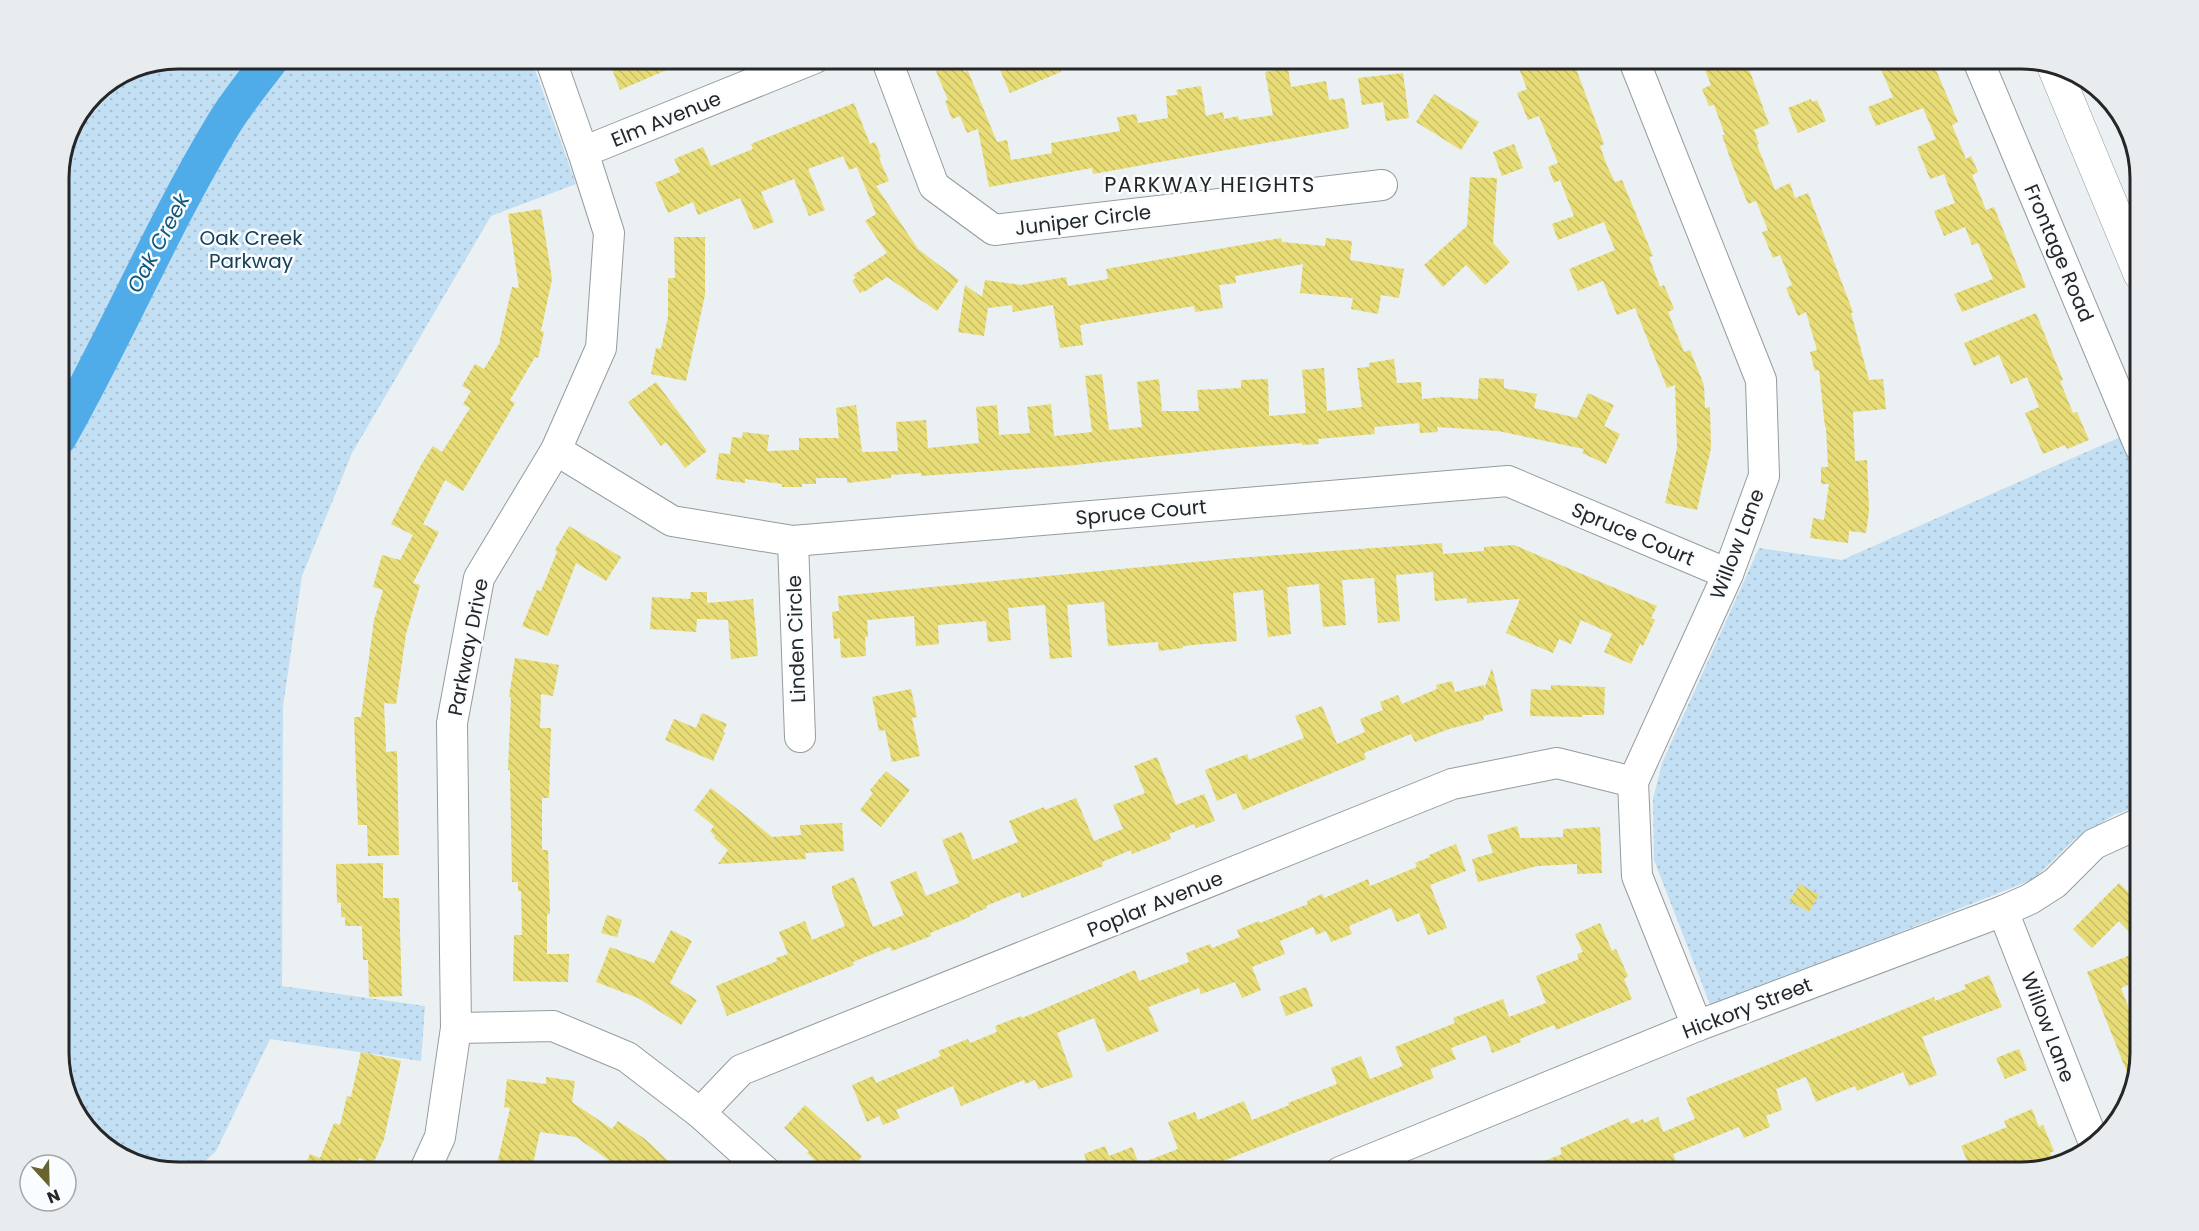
<svg xmlns="http://www.w3.org/2000/svg" width="2199" height="1231" font-family="Poppins,sans-serif">
<style>
.park{fill:url(#park-dots)}
.lines{fill:none;stroke-linecap:round;stroke-linejoin:round}
.river{stroke:#4face8;stroke-width:36}
.building{fill:url(#building-back-hatch)}
.minor-casing{stroke:#969b9e;stroke-width:32}
.major-casing{stroke:#969b9e;stroke-width:34}
.minor{stroke:#fff;stroke-width:30}
.major{stroke:#fff;stroke-width:33}
.labels{text-anchor:middle;dominant-baseline:central;stroke-width:5;stroke-linejoin:round;paint-order:stroke}
.street-label{font-size:20px;fill:#252628;stroke:#fafdff}
.park-label{font-size:20px;fill:#194059;stroke:#fafdff}
.neighbourhood-label{font-size:21px;letter-spacing:1.5px;fill:#252628;stroke:#fafdff}
.water-label{font-size:21px;font-style:italic;fill:#11587f;stroke:#fafdff}
.rim{fill:none;stroke:#252628;stroke-width:3}
</style>
<defs>
<pattern id="park-dots" width="8" height="8" patternUnits="userSpaceOnUse" patternTransform="scale(1.5)"><rect width="8" height="8" fill="#c2dff4"/><path d="M2 2h.1M6 6h.1" fill="none" stroke="#a7bfd1" stroke-width="1.8" stroke-linecap="round"/></pattern>
<pattern id="building-back-hatch" width="6" height="6" patternUnits="userSpaceOnUse" patternTransform="scale(1.5)"><rect width="6" height="6" fill="#e8dc77"/><path d="M-1 5l2 2M0 0l6 6M5-1l2 2" fill="none" stroke="#c7bd67"/></pattern>
</defs>
<rect width="100%" height="100%" fill="#ebf0f3"/>
<!-- park -->
<g class="park">
<polygon points="178,59 531,59 576,184 491,216 352,453 302,576 283,706 282,986 425,1006 421,1061 270,1039 216,1151 194,1172 178,1172 119,1157 79,1119 59,1060 59,171 68,132 94,93 133,67"/>
<polygon points="2125,435 2140,472 2140,805 2114,815 2075,839 2034,879 1711,1007 1654,860 1653,799 1662,763 1759,548 1842,560"/>
</g>
<g class="lines">
<!-- river -->
<path class="river" d="M 59,437 C 117,335 162,226 223,125 C 237,102 255,80 272,58"/>
</g>
<!-- building -->
<g class="building">
<polygon points="608,58 692,58 692,59 620,90"/>
<polygon points="1015,58 1056,58 1061,72 1010,93 998,65"/>
<polygon points="1515,58 1572,58 1604,144 1600,146 1607,166 1615,182 1622,180 1653,256 1649,257 1660,287 1664,285 1674,309 1668,312 1684,352 1690,350 1704,385 1705,408 1710,407 1711,448 1697,510 1665,503 1677,448 1675,385 1667,388 1635,308 1617,315 1603,281 1578,291 1569,269 1615,250 1604,222 1558,240 1552,224 1574,216 1560,180 1554,183 1548,167 1558,163 1539,116 1528,120 1517,93 1527,89"/>
<polygon points="1719,58 1745,58 1769,124 1754,130 1759,144 1757,145 1775,190 1790,183 1795,198 1808,193 1853,312 1851,313 1869,380 1883,379 1886,409 1853,412 1855,461 1867,460 1869,511 1866,533 1849,531 1848,543 1810,538 1813,518 1824,520 1829,484 1821,484 1821,467 1828,467 1826,427 1825,427 1819,370 1815,371 1810,352 1817,350 1806,312 1798,316 1786,288 1792,285 1780,255 1773,258 1762,232 1768,230 1756,201 1748,204 1732,164 1722,135 1725,135 1714,105 1709,106 1702,89 1711,85 1703,65"/>
<polygon points="1876,58 1931,58 1958,122 1952,125 1966,159 1971,156 1978,172 1972,175 1986,210 1994,207 2026,287 1962,312 1954,294 1993,279 1978,243 1972,245 1965,227 1944,236 1934,211 1955,203 1944,174 1930,179 1917,147 1936,139 1923,108 1876,126 1868,107 1893,97"/>
<polygon points="960,61 964,72 968,71 997,142 1007,140 1011,160 1052,153 1051,143 1120,131 1117,117 1136,114 1138,123 1168,118 1166,96 1178,95 1176,90 1201,86 1206,116 1223,112 1224,119 1238,116 1239,120 1273,115 1265,72 1288,68 1291,87 1326,81 1329,100 1344,98 1349,128 1093,174 1092,168 989,187 978,129 967,133 960,116 952,119 945,101 948,100 936,71"/>
<polygon points="1403,73 1409,118 1386,121 1383,102 1362,105 1358,78"/>
<polygon points="1434,94 1479,122 1461,150 1416,122"/>
<polygon points="1811,99 1812,102 1817,100 1826,121 1798,133 1788,108"/>
<polygon points="854,103 870,144 875,142 881,157 879,158 889,181 876,186 918,249 959,280 937,311 887,277 864,292 863,291 860,293 852,281 856,278 853,275 887,253 865,221 876,214 857,167 849,170 843,156 808,169 825,210 809,216 794,179 761,192 774,222 754,230 740,198 698,215 693,202 668,213 655,183 680,172 674,159 703,147 711,166 753,149 751,144"/>
<polygon points="1514,144 1523,168 1502,176 1493,152"/>
<polygon points="1470,177 1497,178 1493,243 1510,262 1485,285 1466,265 1443,287 1424,265 1467,226"/>
<polygon points="541,209 552,279 541,331 544,332 538,358 535,357 510,400 515,403 463,491 445,480 423,524 439,532 413,583 420,585 406,634 396,704 384,703 386,752 397,751 399,855 368,856 367,825 358,825 354,717 361,717 374,620 383,590 373,587 382,555 400,560 413,535 391,524 421,465 433,446 442,452 470,408 463,404 471,391 462,386 475,364 484,369 499,344 512,287 519,288 508,214"/>
<polygon points="674,237 705,237 705,295 686,381 651,374 656,348 661,349 668,317 668,278 675,278"/>
<polygon points="1281,238 1282,242 1325,246 1326,238 1352,241 1350,260 1404,269 1399,298 1381,295 1378,314 1351,309 1353,298 1300,293 1303,264 1235,276 1236,283 1219,285 1223,308 1195,312 1194,306 1080,325 1083,345 1060,348 1053,305 1013,312 1012,305 988,308 984,336 958,332 965,285 982,297 985,280 1021,285 1066,277 1068,286 1108,279 1106,269"/>
<polygon points="2036,313 2063,380 2060,381 2073,413 2077,412 2089,440 2067,449 2065,445 2043,454 2025,413 2039,407 2027,377 2011,384 1999,355 1974,366 1964,343"/>
<polygon points="1394,359 1397,383 1421,382 1422,399 1443,397 1478,399 1479,378 1504,379 1504,388 1537,394 1534,408 1577,418 1588,393 1614,405 1604,426 1620,434 1606,464 1582,453 1584,449 1498,431 1437,427 1438,432 1420,433 1419,423 1374,427 1375,434 1318,439 1319,444 1302,445 1302,443 1226,449 1065,466 921,476 921,473 891,475 891,478 847,483 847,478 816,478 816,484 802,484 802,487 782,487 782,484 745,479 745,483 716,479 719,453 730,454 732,437 742,438 743,432 769,435 767,451 799,450 799,438 839,438 836,408 856,405 862,452 898,451 896,422 926,420 928,448 979,443 976,407 997,405 999,435 1030,433 1027,407 1051,404 1054,436 1092,432 1085,376 1102,374 1109,430 1142,427 1137,382 1159,379 1162,411 1199,411 1197,390 1241,388 1241,380 1268,379 1269,416 1306,413 1302,370 1324,368 1327,411 1362,407 1357,368 1369,367 1369,363"/>
<polygon points="656,382 707,451 685,468 666,442 661,446 628,402"/>
<polygon points="569,526 621,557 606,581 576,563 548,636 522,626 537,590 541,591 557,552 555,550"/>
<polygon points="1442,543 1443,554 1484,551 1484,547 1514,545 1657,606 1651,618 1655,620 1643,646 1640,644 1631,664 1604,652 1612,634 1581,620 1571,644 1559,639 1553,653 1506,633 1520,599 1467,603 1467,598 1435,601 1433,572 1396,575 1400,621 1378,623 1374,578 1342,580 1346,625 1323,627 1319,584 1287,587 1291,634 1268,637 1263,590 1233,593 1237,641 1183,646 1183,648 1159,651 1158,642 1108,646 1104,602 1067,605 1072,657 1050,659 1045,605 1008,608 1011,640 988,642 986,621 938,625 939,644 916,646 914,616 867,620 868,637 865,637 866,656 841,658 840,638 834,639 832,612 839,611 838,596 1237,558"/>
<polygon points="691,592 707,592 707,603 753,599 758,656 731,659 728,620 697,619 696,632 650,629 652,597 690,599"/>
<polygon points="515,658 559,665 553,696 541,694 540,728 551,728 549,798 542,798 542,850 548,850 550,914 547,914 547,954 569,954 568,982 513,981 514,935 522,935 521,891 518,891 518,882 512,882 510,770 508,770 511,698 509,697"/>
<polygon points="1492,668 1503,711 1483,716 1484,720 1449,729 1415,742 1411,734 1364,753 1366,759 1243,810 1236,793 1217,801 1205,770 1247,754 1249,760 1304,738 1295,716 1322,706 1337,744 1365,732 1360,719 1383,710 1380,702 1398,695 1402,704 1437,689 1436,685 1452,681 1455,692 1484,685 1484,689"/>
<polygon points="1551,685 1605,687 1604,715 1582,715 1582,717 1530,716 1531,689 1551,690"/>
<polygon points="911,689 917,717 912,718 920,756 892,762 885,730 879,731 872,697"/>
<polygon points="702,713 727,724 723,732 725,733 713,761 665,740 674,719 696,728"/>
<polygon points="1157,757 1176,805 1204,794 1215,821 1196,828 1194,824 1169,834 1171,839 1132,854 1131,850 1102,862 1103,866 1022,898 1020,892 986,906 987,908 970,915 970,917 930,933 931,936 892,951 890,947 853,962 854,965 727,1016 716,986 777,961 776,958 788,954 779,932 805,921 812,940 845,926 832,892 832,886 854,877 873,927 904,915 890,882 916,871 926,896 959,883 942,840 962,832 973,860 1018,842 1009,821 1044,807 1045,810 1076,798 1094,841 1123,829 1113,805 1145,793 1134,766"/>
<polygon points="886,771 910,790 881,827 860,810 873,793 870,790"/>
<polygon points="711,788 772,837 801,835 800,825 842,823 844,851 805,853 806,859 718,864 728,850 714,838 715,836 710,831 714,826 694,810"/>
<polygon points="1517,826 1520,838 1563,837 1563,829 1600,827 1602,873 1577,874 1577,864 1537,866 1478,882 1472,859 1493,853 1487,835"/>
<polygon points="1456,844 1466,871 1430,885 1447,928 1428,935 1419,913 1397,922 1391,908 1349,926 1352,934 1331,942 1326,931 1316,935 1313,927 1280,941 1285,954 1252,967 1261,990 1242,998 1235,982 1201,994 1199,988 1148,1007 1159,1031 1107,1052 1094,1018 1057,1033 1073,1077 1039,1089 1035,1080 1025,1084 1024,1080 961,1106 953,1086 896,1110 900,1118 883,1125 879,1116 867,1122 852,1085 873,1076 876,1083 941,1056 938,1051 968,1039 970,1043 997,1032 995,1026 1021,1016 1022,1018 1135,970 1139,981 1189,962 1186,953 1210,944 1212,948 1240,937 1237,930 1259,921 1260,923 1308,904 1307,901 1322,894 1324,898 1368,879 1370,886 1417,867 1415,863 1430,857 1429,855"/>
<polygon points="383,863 383,898 399,898 402,996 369,997 368,960 363,960 362,926 345,926 345,917 341,917 341,903 337,903 336,864"/>
<polygon points="2119,883 2140,904 2140,943 2119,921 2092,948 2073,929"/>
<polygon points="1800,884 1819,895 1809,912 1789,901"/>
<polygon points="607,915 622,920 617,937 601,933"/>
<polygon points="1600,923 1612,951 1616,949 1628,976 1624,979 1632,999 1556,1030 1554,1025 1520,1039 1521,1042 1492,1053 1486,1035 1451,1048 1456,1059 1430,1069 1434,1078 1195,1172 1071,1172 1088,1165 1084,1154 1105,1146 1109,1156 1132,1147 1139,1164 1178,1149 1168,1122 1195,1112 1198,1120 1244,1101 1252,1120 1289,1105 1288,1103 1337,1084 1331,1068 1361,1056 1370,1079 1403,1066 1395,1047 1455,1023 1453,1018 1503,999 1509,1017 1546,1003 1536,976 1579,959 1577,954 1583,952 1575,934"/>
<polygon points="671,930 692,941 670,983 697,1000 681,1025 638,998 596,982 610,947 654,963"/>
<polygon points="2133,954 2140,973 2140,980 2121,988 2132,1016 2140,1013 2140,1053 2132,1085 2087,972"/>
<polygon points="1989,975 2002,1007 1922,1037 1937,1075 1909,1086 1903,1072 1857,1091 1855,1086 1816,1102 1806,1077 1776,1089 1782,1110 1766,1116 1770,1127 1744,1138 1739,1127 1673,1154 1676,1162 1650,1172 1517,1172 1562,1154 1560,1148 1628,1118 1631,1124 1643,1119 1644,1123 1658,1117 1663,1132 1695,1119 1686,1098 1934,997 1935,1001 1966,989 1964,985"/>
<polygon points="1306,987 1313,1006 1286,1016 1279,997"/>
<polygon points="2019,1049 2027,1070 2005,1079 1996,1058"/>
<polygon points="361,1052 401,1061 384,1139 373,1164 359,1158 353,1172 355,1173 302,1173 310,1154 320,1158 334,1123 340,1125 347,1096 351,1097"/>
<polygon points="546,1077 575,1081 572,1102 612,1129 618,1121 645,1139 681,1173 627,1173 576,1137 540,1132 531,1173 495,1173 510,1108 504,1107 507,1079 546,1084"/>
<polygon points="805,1105 862,1156 848,1173 828,1173 807,1153 809,1151 784,1128"/>
<polygon points="2032,1109 2039,1127 2043,1125 2054,1151 2050,1153 2054,1164 2031,1170 2028,1162 1999,1172 1972,1172 1961,1146 2007,1127 2004,1121"/>
</g>
<g class="lines">
<!-- minor casing -->
<g class="minor-casing">
<g id="minor">
<polyline points="886,58 934,186 994,230 1382,185"/>
<polyline points="1633,58 1761,380 1764,476 1728,574 1633,782 1637,876 1697,1026"/>
<polyline points="1977,58 2140,447"/>
<polyline points="583,152 815,58"/>
<polyline points="556,450 672,521 793,541 1508,481 1728,574"/>
<polyline points="793,541 800,737"/>
<polyline points="2003,911 2094,1143"/>
<polyline points="456,1028 553,1026 627,1057 700,1113 766,1172"/>
<polyline points="700,1113 741,1070 1452,784 1557,763 1633,782"/>
<polyline points="424,1172 440,1137 456,1028 452,723 479,578 556,450 601,348 609,233 583,152 550,58"/>
<polyline points="1340,1172 1697,1026 2003,911 2030,899 2055,883 2094,844 2140,823"/>
</g>
</g>
<!-- major casing -->
<g class="major-casing">
<polyline id="major" points="2054,67 2140,274"/>
</g>
<!-- minor -->
<use href="#minor" class="minor"/>
<!-- major -->
<use href="#major" class="major"/>
</g>
<g class="labels">
<!-- street labels -->
<g class="street-label">
<text transform="translate(666 119) rotate(-22)">Elm Avenue</text>
<text transform="translate(1083 220) rotate(-7)">Juniper Circle</text>
<text transform="translate(2059 253) rotate(67)">Frontage Road</text>
<text transform="translate(1141 512) rotate(-5)">Spruce Court</text>
<text transform="translate(1633 534) rotate(23)">Spruce Court</text>
<text transform="translate(1737 544) rotate(-69)">Willow Lane</text>
<text transform="translate(796 639) rotate(-92)">Linden Circle</text>
<text transform="translate(468 647) rotate(-79)">Parkway Drive</text>
<text transform="translate(1155 904) rotate(-22)">Poplar Avenue</text>
<text transform="translate(1747 1008) rotate(-21)">Hickory Street</text>
<text transform="translate(2048 1027) rotate(69)">Willow Lane</text>
</g>
<!-- park labels -->
<g class="park-label">
<text x="251" y="238">Oak Creek<tspan x="251" dy="23">Parkway</tspan></text>
</g>
<!-- neighbourhood labels -->
<g class="neighbourhood-label">
<text x="1210" y="184">PARKWAY HEIGHTS</text>
</g>
<!-- water labels -->
<g class="water-label">
<text transform="translate(158 243) rotate(-62)">Oak Creek</text>
</g>
</g>
<!-- crop -->
<path d="M0 0H2199V1231H0ZM178 69H2021A109 109 0 0 1 2130 178V1053A109 109 0 0 1 2021 1162H178A109 109 0 0 1 69 1053V178A109 109 0 0 1 178 69Z" fill="#e9ecee" fill-rule="evenodd"/>
<path class="rim" d="M178 69H2021A109 109 0 0 1 2130 178V1053A109 109 0 0 1 2021 1162H178A109 109 0 0 1 69 1053V178A109 109 0 0 1 178 69Z"/>
<!-- north arrow -->
<g transform="translate(48 1183) rotate(158)"><circle r="28" fill="#fafdff" stroke="#a5a7a9" stroke-width="1.5"/>
<path d="M0-4.5L10 22L0 15L-10 22Z" fill="#69632f"/>
<text y="-9" font-size="16" font-weight="bold" text-anchor="middle" fill="#252628">N</text>
</g>
</svg>
